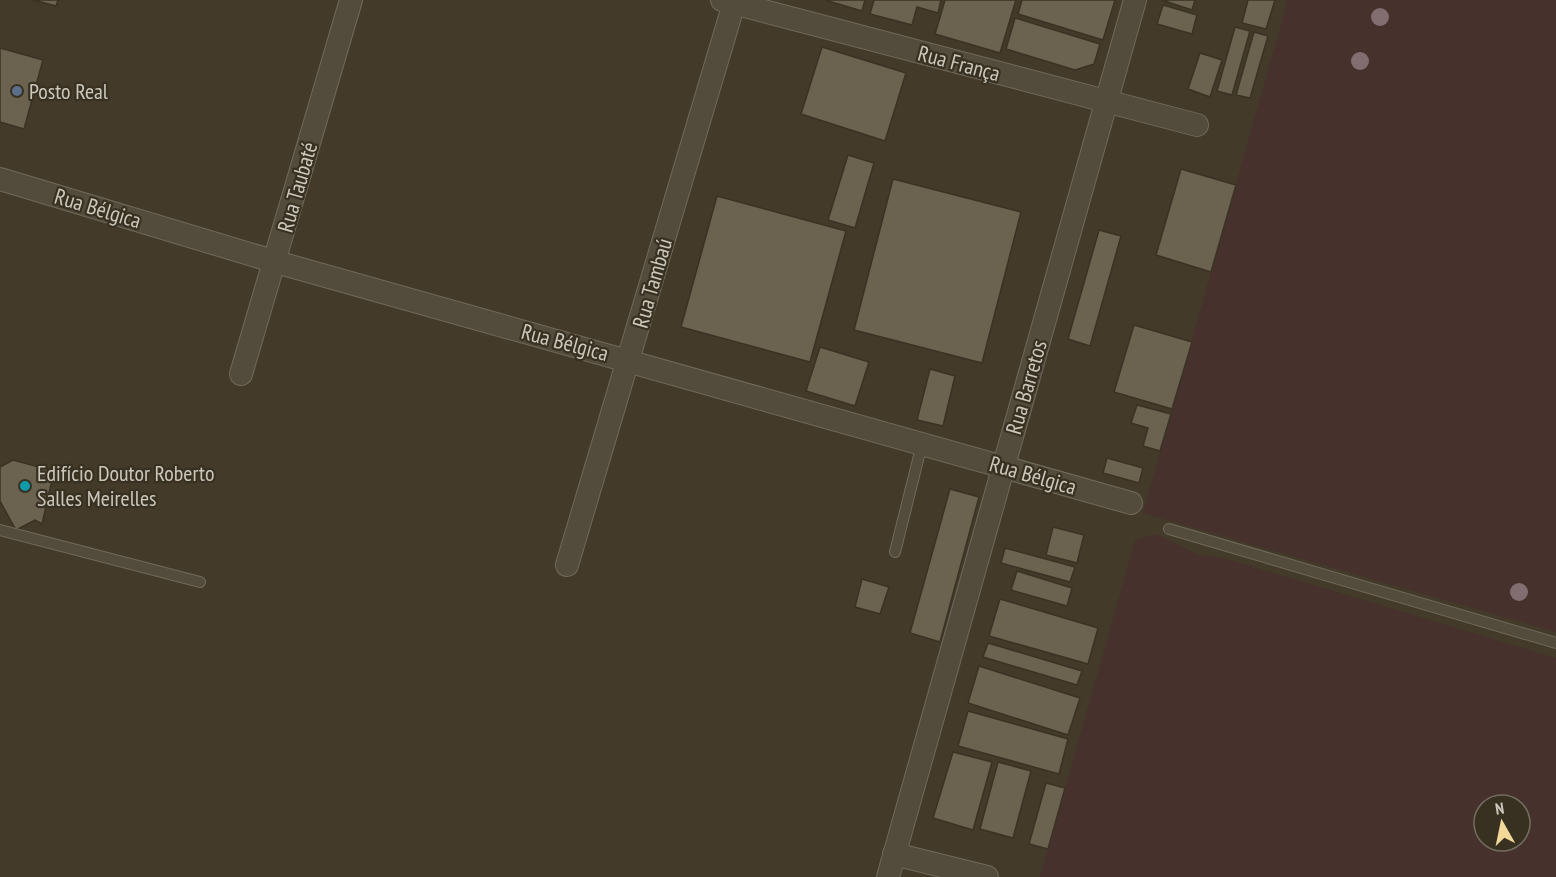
<svg xmlns="http://www.w3.org/2000/svg" width="1556" height="877" font-family="'PT Sans Narrow',sans-serif">
<style>
.green{fill:#46312d;fill-rule:evenodd}
.building{fill:#6b634f;stroke:#3a3324;stroke-width:1.5}
.lines{fill:none;stroke-linecap:round;stroke-linejoin:round}
.service-casing{stroke:#706a5c;stroke-width:12}
.minor-casing{stroke:#706a5c;stroke-width:24}
.service{stroke:#534c3d;stroke-width:10}
.minor{stroke:#534c3d;stroke-width:22}
.tree{fill:#826d70}
.service-dot{fill:#5c6f8a;stroke:#383122;stroke-width:2}
.culture-dot{fill:#0f9aa8;stroke:#383122;stroke-width:2}
.labels{text-anchor:middle;dominant-baseline:central;stroke-width:4.5;stroke-linejoin:round;paint-order:stroke}
.street-label{font-size:22px;fill:#ccc7bb;stroke:#383122}
.poi-label{font-size:22px;fill:#ccc7bb;stroke:#383122;text-anchor:start}
</style>
<rect width="100%" height="100%" fill="#433a29"/>
<!-- green -->
<g class="green">
<polygon points="1288,0 1556,0 1556,632 1143,513"/>
<path d="M 1152,535 L 1158,535 L 1199,555 L 1223,558 L 1556,658 L 1556,877 L 1040,877 L 1135,541 ZM 1484,805 L 1520,805 L 1520,841 L 1484,841 Z"/>
</g>
<!-- building -->
<g class="building">
<polygon points="33,0 58,0 56,6"/>
<polygon points="825,0 865,0 862,11"/>
<polygon points="874,0 941,0 938,13 917,7 912,25 870,14"/>
<polygon points="945,0 1016,0 1000,53 935,34"/>
<polygon points="1022,0 1115,0 1103,40 1018,14"/>
<polygon points="1162,0 1195,0 1192,10"/>
<polygon points="1248,0 1275,0 1266,29 1242,23"/>
<polygon points="1163,5 1197,15 1192,34 1157,24"/>
<polygon points="1015,18 1100,44 1094,64 1075,70 1006,49"/>
<polygon points="1235,27 1250,31 1232,95 1217,91"/>
<polygon points="1254,32 1268,36 1250,98 1236,95"/>
<polygon points="822,47 906,73 885,141 801,114"/>
<polygon points="0,48 43,60 24,129 0,122"/>
<polygon points="1200,53 1222,60 1210,97 1188,89"/>
<polygon points="848,155 874,163 855,228 828,220"/>
<polygon points="1181,169 1236,185 1211,272 1156,255"/>
<polygon points="893,179 1021,212 982,363 854,330"/>
<polygon points="717,196 846,231 810,362 681,327"/>
<polygon points="1099,230 1121,236 1090,346 1068,339"/>
<polygon points="1134,325 1192,342 1172,409 1114,392"/>
<polygon points="820,347 869,362 855,406 806,391"/>
<polygon points="930,369 955,376 943,426 917,420"/>
<polygon points="1137,405 1171,414 1160,451 1143,446 1148,428 1131,423"/>
<polygon points="1107,458 1143,468 1139,483 1103,473"/>
<polygon points="13,460 54,471 42,524 35,520 16,530 0,501 0,467"/>
<polygon points="950,489 979,497 940,642 910,633"/>
<polygon points="1053,527 1084,535 1077,563 1046,555"/>
<polygon points="1005,548 1075,567 1070,582 1001,563"/>
<polygon points="1017,571 1072,588 1067,606 1011,590"/>
<polygon points="862,579 889,587 880,614 855,607"/>
<polygon points="1000,599 1098,628 1088,664 989,636"/>
<polygon points="988,643 1082,671 1077,685 983,657"/>
<polygon points="979,666 1080,698 1068,735 968,703"/>
<polygon points="968,711 1068,739 1059,774 958,746"/>
<polygon points="953,752 992,762 973,830 933,818"/>
<polygon points="998,762 1031,771 1013,838 980,829"/>
<polygon points="1046,783 1065,788 1048,849 1029,844"/>
</g>
<g class="lines">
<!-- service casing -->
<g class="service-casing">
<g id="service">
<polyline points="1169,529 1556,643"/>
<polyline points="0,530 200,582"/>
<polyline points="895,552 922,444"/>
</g>
</g>
<!-- minor casing -->
<g class="minor-casing">
<g id="minor">
<polyline points="722,0 1197,125"/>
<polyline points="0,179 276,262 1131,503"/>
<polyline points="241,374 351,0"/>
<polyline points="567,565 735,0"/>
<polyline points="894,854 987,877"/>
<polyline points="888,877 1135,0"/>
</g>
</g>
<!-- service -->
<use href="#service" class="service"/>
<!-- minor -->
<use href="#minor" class="minor"/>
</g>
<!-- trees -->
<g class="tree">
<circle cx="1380" cy="17" r="9"/>
<circle cx="1360" cy="61" r="9"/>
<circle cx="1519" cy="592" r="9"/>
</g>
<!-- markers -->
<circle class="service-dot" cx="17" cy="91" r="6"/>
<circle class="culture-dot" cx="25" cy="486" r="6"/>
<g class="labels">
<!-- street labels -->
<g class="street-label">
<text transform="translate(959 63) rotate(15)">Rua França</text>
<text transform="translate(297 187) rotate(-74)">Rua Taubaté</text>
<text transform="translate(98 208) rotate(17)">Rua Bélgica</text>
<text transform="translate(652 283) rotate(-74)">Rua Tambaú</text>
<text transform="translate(565 342) rotate(15)">Rua Bélgica</text>
<text transform="translate(1026 387) rotate(-74)">Rua Barretos</text>
<text transform="translate(1033 475) rotate(16)">Rua Bélgica</text>
</g>
<!-- poi labels -->
<g class="poi-label">
<text x="29" y="91">Posto Real</text>
<text x="37" y="473">Edifício Doutor Roberto<tspan x="37" dy="25">Salles Meirelles</tspan></text>
</g>
</g>
<!-- north arrow -->
<g transform="translate(1502 823) rotate(351)"><circle r="28" fill="#383122" stroke="#736d5f" stroke-width="1.5"/>
<path d="M0-4.5L10 22L0 15L-10 22Z" fill="#f3d999"/>
<text y="-9" font-size="16" font-weight="bold" text-anchor="middle" fill="#ccc7bb">N</text>
</g>
</svg>
